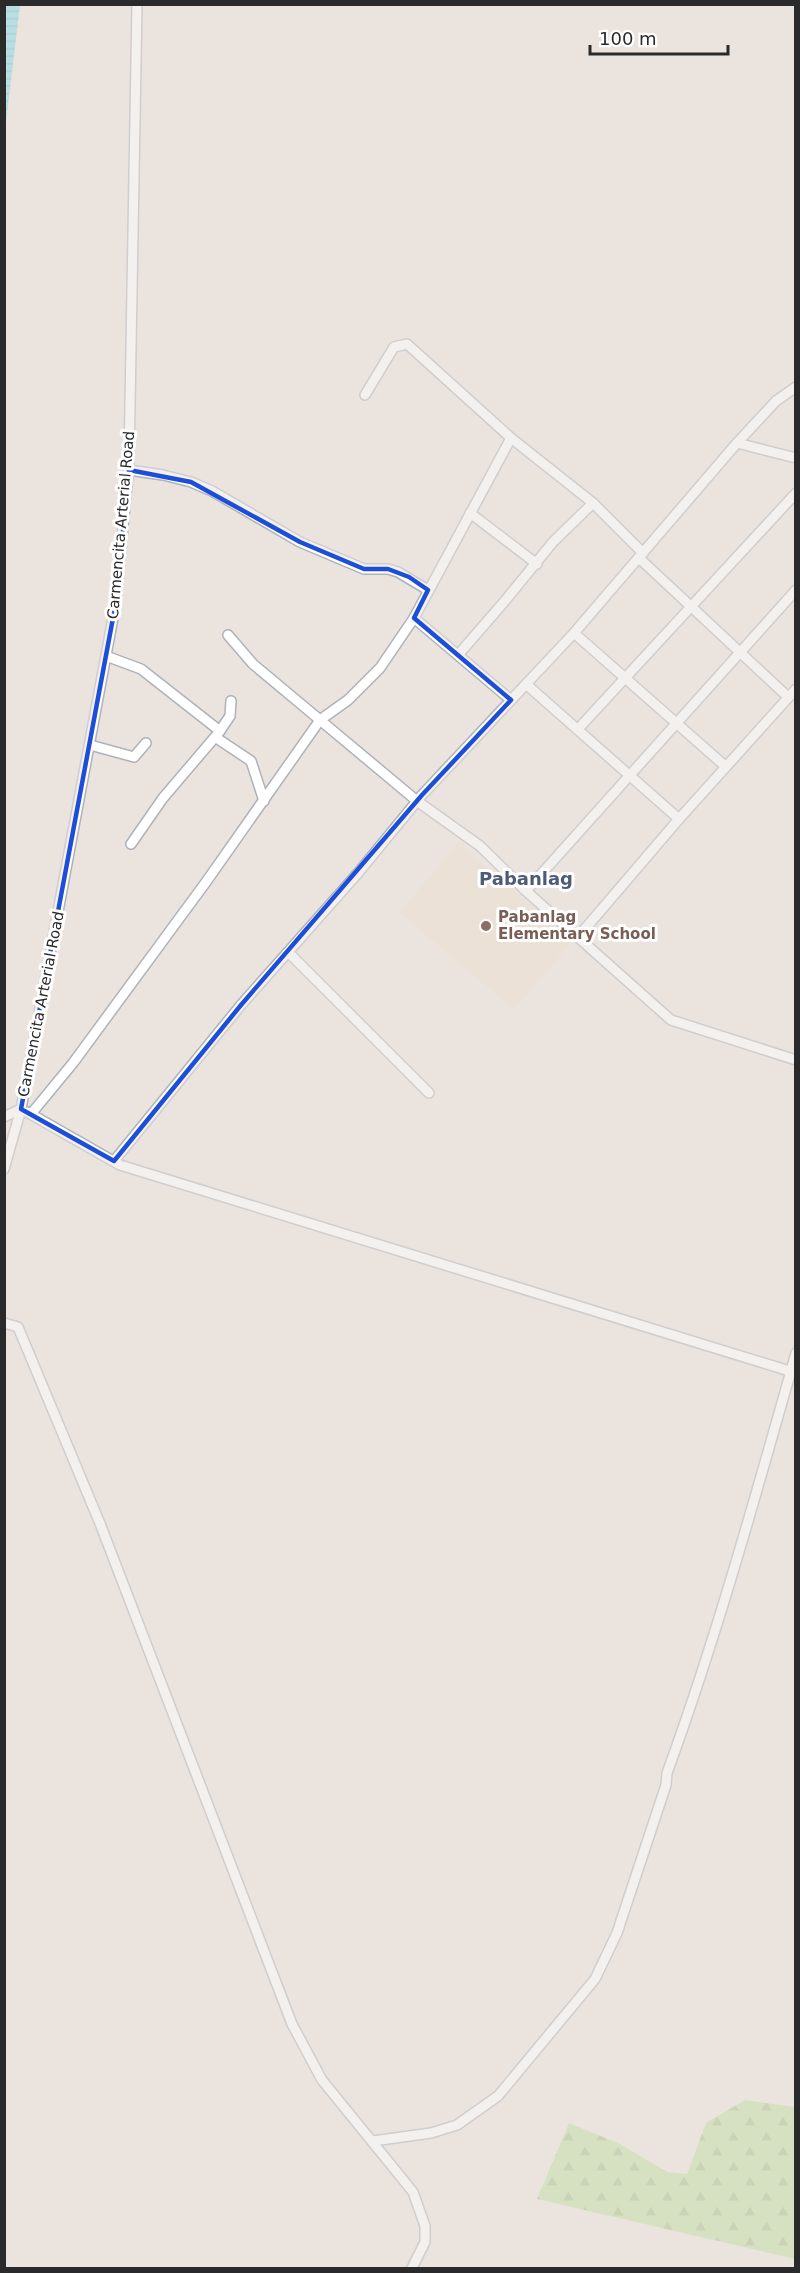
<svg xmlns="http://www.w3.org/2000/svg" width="800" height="2273" font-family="'DejaVu Sans',sans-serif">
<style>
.education{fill:#ecdece}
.forest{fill:url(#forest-firs)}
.water{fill:url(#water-rules)}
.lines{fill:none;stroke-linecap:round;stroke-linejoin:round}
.street-casing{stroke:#aeb2ba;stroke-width:12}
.street{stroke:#fff;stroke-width:9}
.marked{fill:none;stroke:#1d4ed8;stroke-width:4.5;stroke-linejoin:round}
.education-dot{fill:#8d6e63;stroke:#fff;stroke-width:2}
.labels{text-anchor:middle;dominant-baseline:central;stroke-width:6;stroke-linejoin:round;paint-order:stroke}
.street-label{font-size:15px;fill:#2a2a2a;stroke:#fff}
.education-label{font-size:15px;font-weight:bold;fill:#785e54;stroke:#fff;text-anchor:start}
.quarter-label{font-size:18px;font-weight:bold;fill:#4e5b78;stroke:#fff}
</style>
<defs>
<pattern id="forest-firs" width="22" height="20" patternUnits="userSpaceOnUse" patternTransform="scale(1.5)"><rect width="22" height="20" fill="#bcde9e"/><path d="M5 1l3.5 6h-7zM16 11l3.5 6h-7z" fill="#a2bf88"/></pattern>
<pattern id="water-rules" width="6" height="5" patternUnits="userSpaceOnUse" patternTransform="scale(1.5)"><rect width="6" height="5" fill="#78d7e6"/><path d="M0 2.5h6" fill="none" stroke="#68b9c5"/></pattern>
</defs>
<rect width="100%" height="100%" fill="#ebe4de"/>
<!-- education -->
<polygon class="education" points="458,843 573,941 514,1010 399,912"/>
<!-- forest -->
<polygon class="forest" points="745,2100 795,2107 795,2259 537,2199 569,2123 620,2144 667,2172 687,2174 706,2123"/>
<!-- water -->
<polygon class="water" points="5,4 20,5 5,130 4,5"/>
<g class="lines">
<!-- street casing -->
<g class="street-casing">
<g id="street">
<polyline points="365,395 394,347 407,344 511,438 593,503 643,553"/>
<polyline points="737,443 796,458"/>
<polyline points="129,470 163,475 191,482 212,491 300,542 364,569 388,569 398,572 428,590"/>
<polyline points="470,513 537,564"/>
<polyline points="639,558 788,697"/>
<polyline points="414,618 511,700"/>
<polyline points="574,633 725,766"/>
<polyline points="228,635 253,664 320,720 417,801 480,846 526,891 671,1020 796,1060"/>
<polyline points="458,655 504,602 553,542 593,503"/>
<polyline points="106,656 141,669 220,731"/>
<polyline points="527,685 679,819"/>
<polyline points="578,729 796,493"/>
<polyline points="217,735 230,716 231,701"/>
<polyline points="90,745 134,757 146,743"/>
<polyline points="131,844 163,798 215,737 251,761 264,801"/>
<polyline points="526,891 796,590"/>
<polyline points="578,937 679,819 796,689"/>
<polyline points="288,952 429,1093"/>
<polyline points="27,1112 120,1165 796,1373"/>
<polyline points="31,1114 73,1063 206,882 320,720 348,700 380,668 414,618 511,438"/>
<polyline points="4,1117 21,1109"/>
<polyline points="114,1161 241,1005 358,873 422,795 574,633 737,443 776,401 796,387"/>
<polyline points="4,1169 21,1109 116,602 129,462 137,4"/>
<polyline points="4,1323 18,1327 101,1526 292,2024 322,2080 413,2192 425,2226 425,2242 412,2268"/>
<path d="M 373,2141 L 431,2133 L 457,2125 L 498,2096 L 595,1979 L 617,1933 L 666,1785 L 667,1773 C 717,1636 756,1494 796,1353"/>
</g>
</g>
<!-- street -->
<use href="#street" class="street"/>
</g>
<!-- marked area -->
<path d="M0 0H800V2273H0ZM 129,470 L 191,482 L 300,542 L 364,569 L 388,569 L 409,577 L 428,590 L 414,618 L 511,700 L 422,795 L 241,1005 L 114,1161 L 21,1109 L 116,602 Z" fill="#ebe4de" fill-opacity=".55" fill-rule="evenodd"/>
<path class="marked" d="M 129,470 L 191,482 L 300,542 L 364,569 L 388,569 L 409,577 L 428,590 L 414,618 L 511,700 L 422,795 L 241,1005 L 114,1161 L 21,1109 L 116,602 Z"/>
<!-- markers -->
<circle class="education-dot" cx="486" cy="926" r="6"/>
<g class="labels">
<!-- street labels -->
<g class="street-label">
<text transform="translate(121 525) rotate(-85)">Carmencita Arterial Road</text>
<text transform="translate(41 1004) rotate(-79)">Carmencita Arterial Road</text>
</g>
<!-- education labels -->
<g class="education-label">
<text x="498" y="917">Pabanlag<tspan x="498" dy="17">Elementary School</tspan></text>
</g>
<!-- quarter labels -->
<g class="quarter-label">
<text x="526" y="878">Pabanlag</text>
</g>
</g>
<!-- border -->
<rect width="800" height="2273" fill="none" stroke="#2a2a2a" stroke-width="12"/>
<!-- scale -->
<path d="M590 45v9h138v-9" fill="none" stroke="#2a2a2a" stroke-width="3"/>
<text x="599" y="45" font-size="18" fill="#2a2a2a" stroke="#ffffff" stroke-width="4.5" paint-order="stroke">100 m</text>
</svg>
